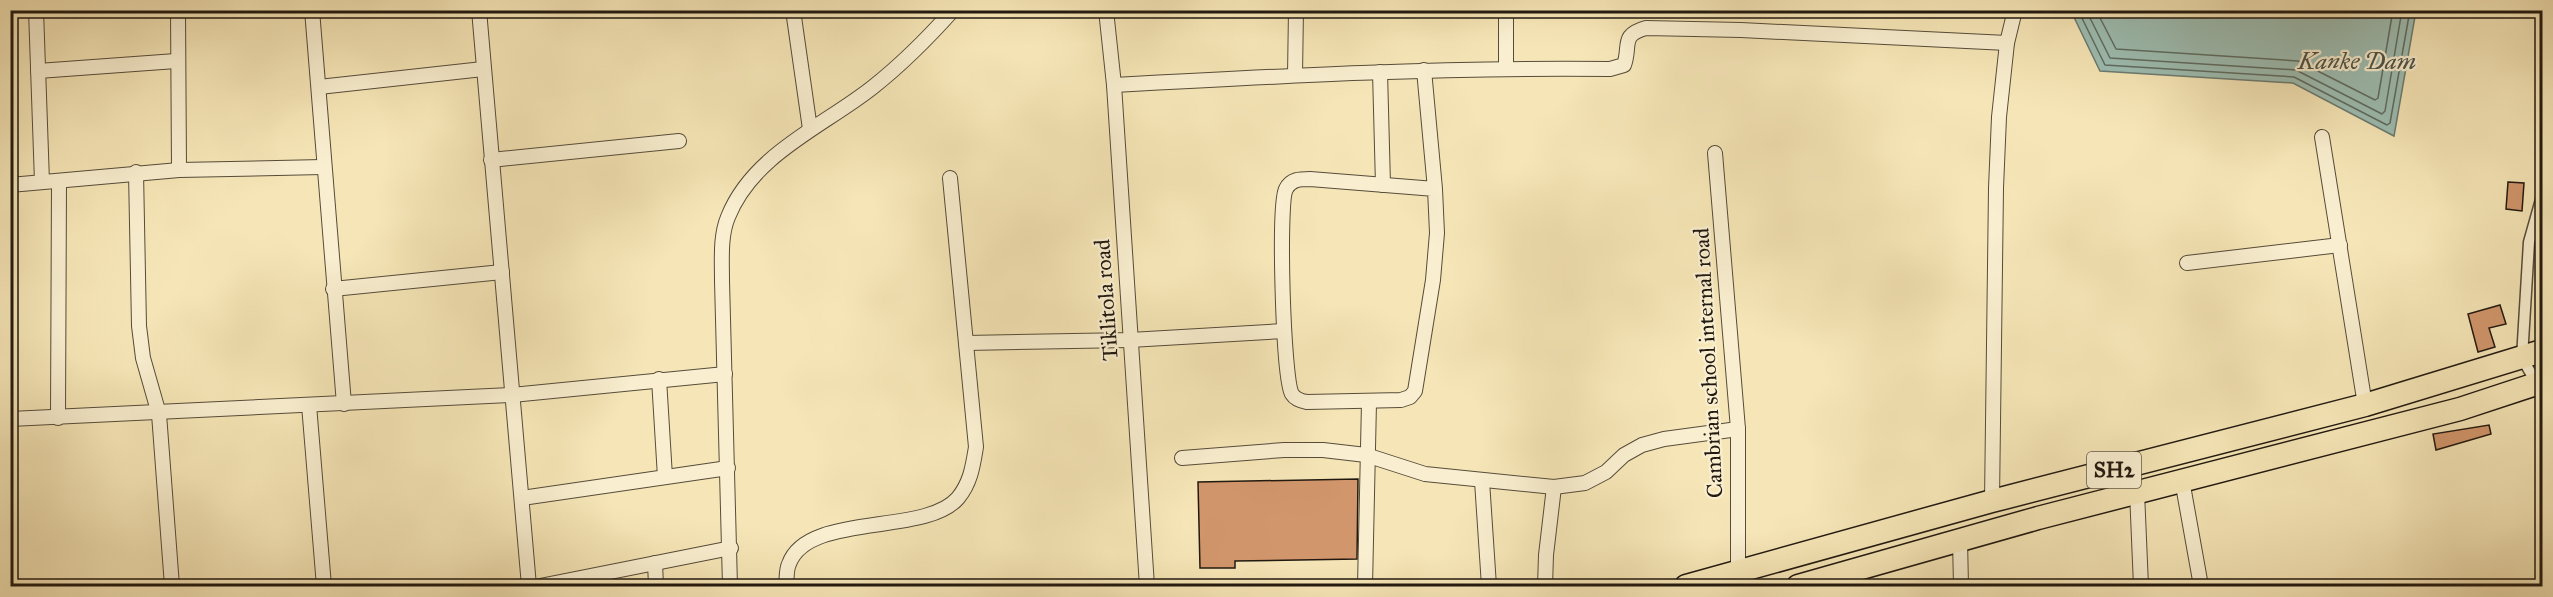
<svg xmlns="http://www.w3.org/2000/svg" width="2553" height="597" font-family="'IM FELL Great Primer',serif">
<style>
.water{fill:#9dbeb3;stroke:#6b7c72;stroke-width:1.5}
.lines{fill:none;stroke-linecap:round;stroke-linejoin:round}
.shore{stroke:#5f6c62;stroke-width:1.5}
.building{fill:#d2966c;stroke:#211910;stroke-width:1.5}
.service-casing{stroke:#564c3a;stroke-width:9}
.pedestrian-casing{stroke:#564c3a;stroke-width:13}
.minor-casing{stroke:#564c3a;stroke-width:16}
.primary-casing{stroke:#211910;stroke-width:25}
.service{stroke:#f9efd0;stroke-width:7}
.pedestrian{stroke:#f9efd0;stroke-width:10}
.minor{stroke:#f9efd0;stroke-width:14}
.primary{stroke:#f6e6b7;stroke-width:22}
.labels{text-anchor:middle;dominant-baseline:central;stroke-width:4.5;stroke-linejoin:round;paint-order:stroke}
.shield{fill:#f9efd0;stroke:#62594a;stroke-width:1.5}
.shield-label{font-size:21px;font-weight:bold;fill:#211910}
.street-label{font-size:22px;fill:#211910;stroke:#f9efd0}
.water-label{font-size:24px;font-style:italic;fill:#4c5349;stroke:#f9efd0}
</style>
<rect width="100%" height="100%" fill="#f6e6b7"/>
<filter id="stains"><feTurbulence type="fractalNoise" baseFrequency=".00333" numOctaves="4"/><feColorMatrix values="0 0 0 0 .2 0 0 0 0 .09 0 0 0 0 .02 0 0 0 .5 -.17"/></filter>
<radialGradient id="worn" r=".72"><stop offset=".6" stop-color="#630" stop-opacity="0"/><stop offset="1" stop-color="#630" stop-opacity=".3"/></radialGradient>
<!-- water -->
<polygon class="water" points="2071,11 2416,11 2394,136 2293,83 2100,71"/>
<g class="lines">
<!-- shore -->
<g class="shore">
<polyline points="2078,10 2105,65 2294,77 2387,125 2390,123 2410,10"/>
<polyline points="2086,10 2110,58 2296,70 2382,114 2385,111 2402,10"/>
<polyline points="2096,10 2116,49 2298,61 2375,100 2378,98 2393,10"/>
</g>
</g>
<!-- building -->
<g class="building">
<polygon points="2508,182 2524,183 2522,211 2506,209"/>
<polygon points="2500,305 2506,324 2489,328 2495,347 2478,352 2468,314"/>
<polygon points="2489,425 2491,434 2436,450 2433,434"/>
<polygon points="1358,479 1357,559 1235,561 1235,568 1200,568 1198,482"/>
</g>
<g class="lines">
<!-- service casing -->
<g class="service-casing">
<polyline id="service" points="2538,386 2542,401"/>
</g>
<!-- pedestrian casing -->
<g class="pedestrian-casing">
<polyline id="pedestrian" points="2537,384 2522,358 2529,242 2542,196"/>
</g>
<!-- minor casing -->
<g class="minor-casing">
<g id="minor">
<polyline points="36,10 42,182"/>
<polyline points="178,10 179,170"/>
<polyline points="312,10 344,404"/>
<polyline points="479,10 529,586"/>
<polyline points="793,10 810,129"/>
<polyline points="1106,10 1114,85 1147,586"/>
<polyline points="1506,68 1506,10"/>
<path d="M 1424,70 L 1435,189 L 1437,233 L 1433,280 L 1415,391 L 1410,397 L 1401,400 L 1307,402 C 1301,401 1295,399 1292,394 C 1283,379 1278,203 1286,189 C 1291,179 1300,179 1310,179 L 1435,189"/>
<polyline points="38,71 176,61"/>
<polyline points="1380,72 1383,185"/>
<polyline points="1295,75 1296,10"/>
<path d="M 1114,85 C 1279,76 1444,67 1610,69 L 1624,65 C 1631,46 1620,35 1646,28 L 1741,30 L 2007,43"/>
<polyline points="319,87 483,69"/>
<polyline points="2322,137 2365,405"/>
<polyline points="1715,153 1738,429 1738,571"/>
<polyline points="491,160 679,141"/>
<polyline points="136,172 139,326 143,358 159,414 172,586"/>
<polyline points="10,185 179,170 323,167"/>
<polyline points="2187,263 2340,245"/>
<polyline points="333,289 502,272"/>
<polyline points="966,343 1130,340 1284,331"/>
<polyline points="659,379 665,477"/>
<polyline points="309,405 324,586"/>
<polyline points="58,418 59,181"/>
<polyline points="10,419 512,395 725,374"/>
<polyline points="1182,458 1284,450 1323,450 1366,455 1425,474 1554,487 1585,483 1606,472 1624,455 1642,445 1664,439 1738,429"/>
<polyline points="2182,480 2201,586"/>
<polyline points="1482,481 1489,586"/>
<polyline points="2137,492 2141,586"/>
<polyline points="522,498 728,468"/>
<polyline points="1992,501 1996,188 1999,117 2007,43 2015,10"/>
<polyline points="1960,540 1961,586"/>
<polyline points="655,563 656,586"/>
<polyline points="540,586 731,548"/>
<path d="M 730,586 L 722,281 C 722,260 720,236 728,217 C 753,154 824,126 873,87 C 902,64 928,38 953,10"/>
<path d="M 786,586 C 787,579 786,570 789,564 C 807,512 926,536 958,498 C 971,482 973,465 976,447 L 950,178"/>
<polyline points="1365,586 1369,402"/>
<polyline points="1545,586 1546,555 1554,487"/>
</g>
</g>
<!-- primary casing -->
<g class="primary-casing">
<g id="primary">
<polyline points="1686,586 1992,501 2365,405 2542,351"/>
<polyline points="1798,586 2038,518 2460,409 2542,382"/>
</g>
</g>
<!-- service -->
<use href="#service" class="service"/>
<!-- pedestrian -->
<use href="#pedestrian" class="pedestrian"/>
<!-- minor -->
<use href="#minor" class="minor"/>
<!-- primary -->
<use href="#primary" class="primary"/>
</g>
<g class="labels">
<!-- shield labels -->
<rect class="shield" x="2087" y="452" width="54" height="36" rx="4.5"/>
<g class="shield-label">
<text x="2114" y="470">SH2</text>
</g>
<!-- street labels -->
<g class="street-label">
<text transform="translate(1106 300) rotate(-94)">Tiklitola road</text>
<text transform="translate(1708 363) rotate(-93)">Cambrian school internal road</text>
</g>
<!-- water labels -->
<g class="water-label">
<text x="2357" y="61">Kanke Dam</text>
</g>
</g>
<!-- margin -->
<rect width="2553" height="597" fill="none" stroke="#f6e6b7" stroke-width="36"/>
<rect x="12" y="12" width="2529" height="573" fill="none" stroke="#211910" stroke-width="3"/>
<rect x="18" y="18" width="2517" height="561" fill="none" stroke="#211910" stroke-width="1.5"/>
<rect width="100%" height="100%" filter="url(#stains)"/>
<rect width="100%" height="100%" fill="url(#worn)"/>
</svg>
